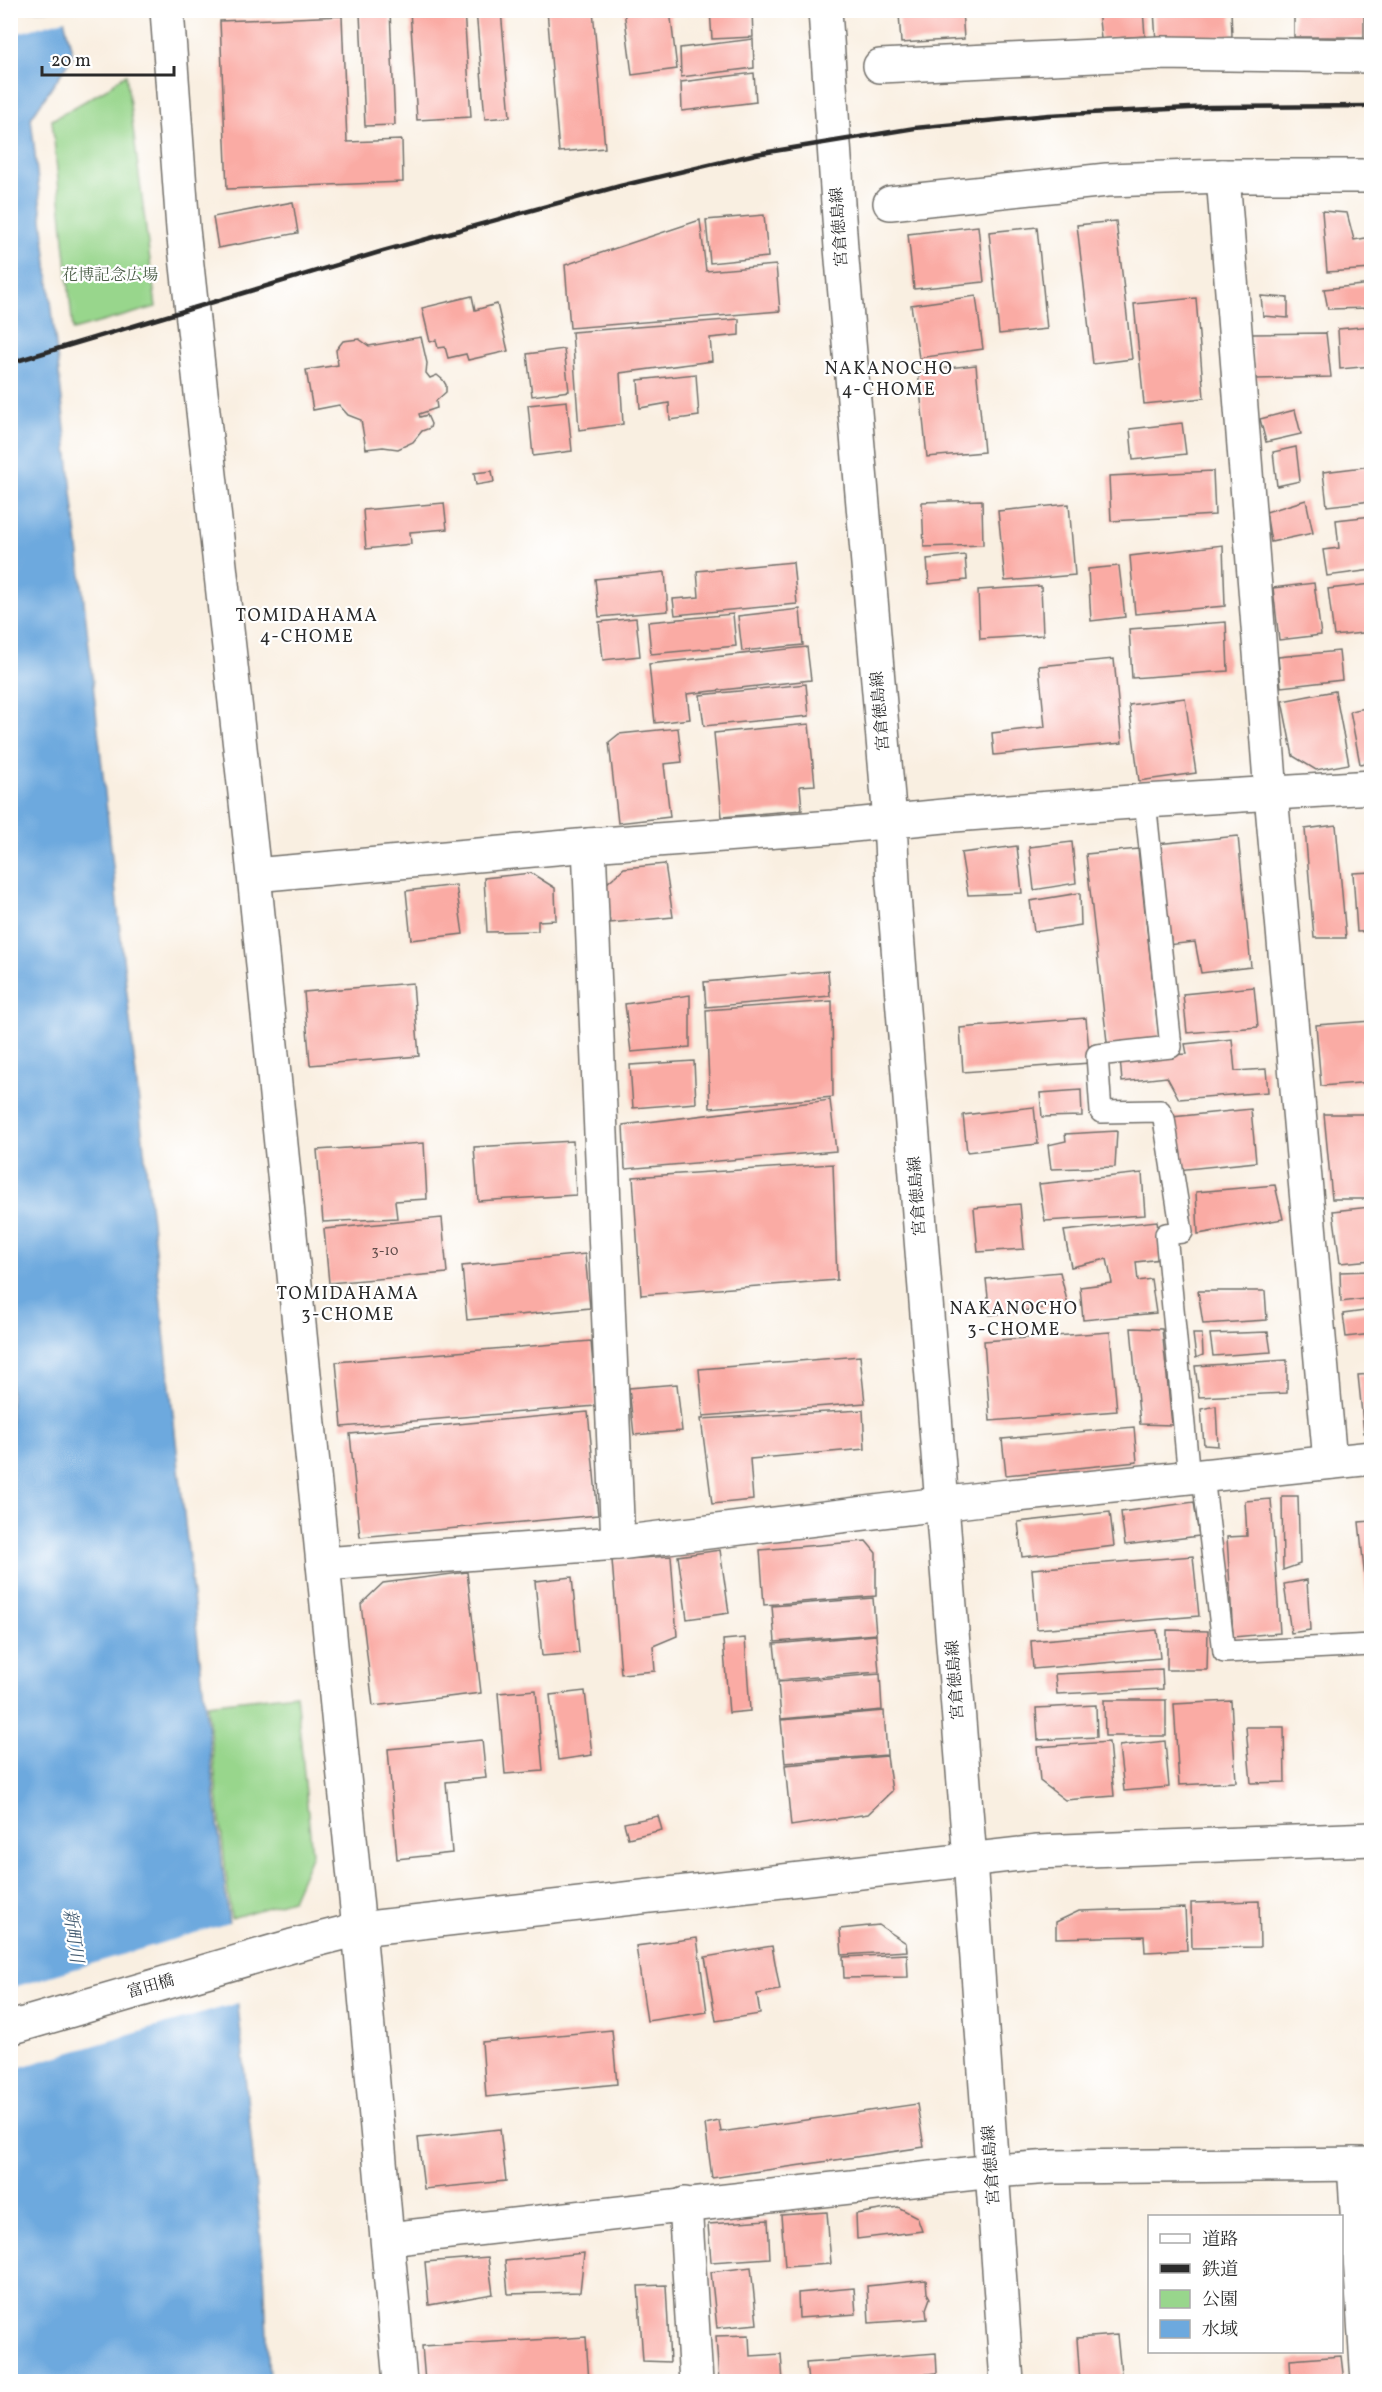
<svg xmlns="http://www.w3.org/2000/svg" width="1382" height="2392" font-family="Vollkorn,'Noto Serif JP',serif">
<style>
.green{fill:#98d68c;stroke:#62805c;stroke-width:1.5}
.water{fill:#6da9de;stroke:#4c6a84;stroke-width:1.5}
.pier{fill:#f9efe1}
.building{fill:#faaba4}
.lines{fill:none;stroke-linecap:round;stroke-linejoin:round}
.service-casing{stroke:#73706b;stroke-width:24}
.minor-casing{stroke:#73706b;stroke-width:36}
.tertiary-casing{stroke:#73706b;stroke-width:36}
.secondary-casing{stroke:#73706b;stroke-width:36}
.service{stroke:#fff;stroke-width:21}
.minor{stroke:#fff;stroke-width:33}
.tertiary{stroke:#fff;stroke-width:33}
.secondary{stroke:#fff;stroke-width:33}
.rail{stroke:#2b2b2b;stroke-width:4.5}
.labels{text-anchor:middle;dominant-baseline:central;stroke-width:4.5;stroke-linejoin:round;paint-order:stroke}
.number-label{font-size:14px;fill:#5f4b49}
.street-label{font-size:16px;fill:#2b2b2b;stroke:#fff}
.park-label{font-size:16px;fill:#4c5e48;stroke:#fff}
.neighbourhood-label{font-size:18px;letter-spacing:1.5px;fill:#2b2b2b;stroke:#fff}
.water-label{font-size:18px;font-style:italic;fill:#455d73;stroke:#fff}
</style>
<rect width="100%" height="100%" fill="#fff"/>
<filter id="ink" filterUnits="userSpaceOnUse"><feTurbulence type="fractalNoise" baseFrequency=".0167" numOctaves="2"/><feDisplacementMap in="SourceGraphic" scale="12" xChannelSelector="R" yChannelSelector="G"/><feConvolveMatrix kernelMatrix="1 2 1 2 8 2 1 2 1" color-interpolation-filters="sRGB"/></filter>
<filter id="wash" filterUnits="userSpaceOnUse"><feTurbulence type="fractalNoise" baseFrequency=".008" numOctaves="4" result="noise"/><feDisplacementMap in="SourceGraphic" scale="24" xChannelSelector="R" yChannelSelector="G"/><feGaussianBlur stdDeviation="1.35" result="paint"/><feColorMatrix in="noise" values="0 0 0 0 0 0 0 0 0 0 0 0 0 0 0 0 0 1.4 0 .05"/><feComposite in="paint" operator="in"/></filter>
<g filter="url(#wash)">
<rect width="100%" height="100%" fill="#f9efe1"/>
<!-- green -->
<g class="green">
<polygon points="126,74 156,307 73,330 52,120 106,89"/>
<polygon points="296,1694 312,1854 292,1900 231,1918 207,1704"/>
</g>
<!-- water -->
<polygon class="water" points="62,10 73,56 31,118 240,2025 264,2270 269,2381 11,2382 10,11"/>
<!-- pier -->
<g class="pier">
<polygon points="65,10 68,19 11,35 11,11"/>
<polygon points="232,1922 241,2002 11,2070 11,1988"/>
</g>
<g id="blocks">
<!-- building -->
<g class="building">
<polygon points="410,10 464,10 471,117 417,120"/>
<polygon points="476,10 501,10 510,117 485,119"/>
<polygon points="547,10 593,10 605,148 559,152"/>
<polygon points="624,10 670,10 677,69 632,75"/>
<polygon points="710,10 752,10 753,37 712,39"/>
<polygon points="902,10 962,10 964,39 901,43 899,13"/>
<polygon points="1098,10 1143,10 1145,36 1101,39"/>
<polygon points="1154,10 1231,10 1232,36 1156,42"/>
<rect x="1294" y="10" width="70" height="27"/>
<polygon points="390,11 395,125 365,126 360,13"/>
<polygon points="342,16 347,142 402,140 403,182 227,189 220,21"/>
<polygon points="753,39 754,68 681,77 680,48"/>
<polygon points="754,73 756,102 682,111 681,82"/>
<polygon points="293,202 298,233 218,248 213,217"/>
<polygon points="1322,211 1347,213 1354,240 1372,237 1372,269 1327,272"/>
<polygon points="764,215 768,257 710,263 706,220"/>
<polygon points="700,220 706,271 776,265 780,311 570,328 565,265"/>
<polygon points="1116,221 1132,359 1093,364 1077,225"/>
<polygon points="978,226 984,282 914,289 908,234"/>
<polygon points="1037,227 1047,329 999,334 989,232"/>
<polygon points="1372,284 1372,308 1328,309 1324,289"/>
<polygon points="472,296 475,310 497,304 508,351 468,360 466,354 448,358 445,347 438,348 436,340 430,342 422,308"/>
<polygon points="976,296 983,349 919,358 911,305"/>
<polygon points="1261,296 1288,298 1288,318 1263,316"/>
<polygon points="1196,298 1204,398 1144,404 1134,304"/>
<polygon points="739,319 739,335 710,338 712,361 620,373 623,424 579,430 572,332"/>
<polygon points="1372,326 1372,366 1340,369 1338,329"/>
<polygon points="1326,333 1331,377 1256,379 1251,334"/>
<polygon points="421,337 427,363 426,373 430,378 437,375 443,380 446,385 446,392 436,401 437,408 419,414 420,417 427,415 431,424 430,428 422,431 413,442 398,449 383,447 366,449 361,420 348,415 339,405 313,410 306,370 338,365 336,350 343,341 359,339 369,346"/>
<polygon points="564,349 569,391 532,396 527,354"/>
<polygon points="976,365 984,452 927,457 918,371"/>
<polygon points="696,374 699,416 670,420 669,403 640,408 638,380"/>
<polygon points="567,401 572,451 533,456 528,405"/>
<polygon points="1295,410 1301,434 1266,442 1260,419"/>
<polygon points="1182,423 1186,454 1133,460 1130,429"/>
<polygon points="1296,447 1300,481 1277,486 1273,452"/>
<polygon points="1372,466 1372,501 1327,506 1323,472"/>
<polygon points="492,471 494,482 476,485 474,473"/>
<polygon points="1213,471 1215,515 1111,521 1109,476"/>
<polygon points="982,500 983,545 924,547 922,502"/>
<polygon points="1306,500 1313,533 1271,542 1266,512"/>
<polygon points="444,503 447,529 410,532 411,544 366,549 363,510"/>
<polygon points="1069,504 1075,575 1005,581 998,511"/>
<polygon points="1372,516 1372,570 1327,576 1323,550 1339,548 1336,520"/>
<polygon points="1223,545 1225,606 1135,614 1130,556"/>
<polygon points="965,555 967,580 929,584 927,559"/>
<polygon points="793,562 797,604 675,615 673,599 699,597 697,571"/>
<polygon points="1119,566 1125,617 1091,621 1088,569"/>
<polygon points="665,572 668,611 599,617 595,579"/>
<polygon points="1314,583 1321,635 1279,640 1273,588"/>
<polygon points="1372,584 1372,632 1334,636 1328,589"/>
<polygon points="1041,586 1043,635 980,639 978,590"/>
<polygon points="800,609 803,645 742,651 738,616"/>
<polygon points="733,614 736,646 651,654 648,622"/>
<polygon points="636,618 640,656 603,660 599,622"/>
<polygon points="1226,622 1228,671 1132,678 1129,629"/>
<polygon points="807,647 811,680 687,694 690,719 655,723 649,664"/>
<polygon points="1339,651 1342,680 1281,687 1278,657"/>
<polygon points="1114,659 1122,743 994,755 992,733 1045,727 1039,666"/>
<polygon points="806,684 809,716 704,726 700,695"/>
<polygon points="1335,691 1349,764 1316,770 1293,756 1282,701"/>
<polygon points="1185,698 1196,773 1139,781 1129,705"/>
<polygon points="1372,707 1372,762 1360,764 1350,711"/>
<polygon points="809,724 815,785 800,786 802,810 722,817 714,733"/>
<polygon points="678,728 682,762 664,764 670,817 618,823 609,742 619,734"/>
<polygon points="1336,825 1346,938 1314,938 1305,829"/>
<polygon points="1238,836 1251,967 1201,973 1195,942 1166,945 1156,844"/>
<polygon points="1072,842 1076,883 1034,890 1029,847"/>
<polygon points="1017,846 1022,893 968,895 961,853"/>
<polygon points="1138,849 1160,1045 1108,1051 1086,854"/>
<polygon points="665,864 673,917 610,923 605,885 624,868"/>
<polygon points="1372,872 1372,931 1357,932 1353,873"/>
<polygon points="531,873 555,888 556,920 538,921 538,931 487,932 484,878"/>
<polygon points="456,885 463,934 411,940 406,891"/>
<polygon points="1080,893 1081,925 1034,932 1030,901"/>
<polygon points="828,971 830,996 706,1007 704,982"/>
<polygon points="413,983 419,1056 310,1065 304,992"/>
<polygon points="1254,987 1258,1027 1187,1033 1183,994"/>
<polygon points="690,995 690,1047 631,1052 625,1004"/>
<polygon points="832,1001 833,1097 710,1108 706,1010"/>
<polygon points="1086,1018 1090,1063 963,1072 960,1028"/>
<polygon points="1372,1021 1372,1082 1321,1086 1316,1025"/>
<polygon points="1232,1039 1235,1071 1266,1069 1268,1092 1179,1099 1167,1077 1122,1082 1120,1058 1187,1054 1185,1044"/>
<polygon points="694,1061 696,1103 633,1108 630,1065"/>
<polygon points="1081,1090 1082,1116 1042,1117 1040,1093"/>
<polygon points="830,1100 836,1151 625,1169 623,1125"/>
<polygon points="1034,1107 1038,1144 967,1152 963,1115"/>
<polygon points="1251,1109 1256,1162 1177,1170 1172,1117"/>
<polygon points="1324,1114 1372,1114 1372,1199 1332,1199"/>
<polygon points="1117,1131 1115,1167 1051,1169 1048,1145 1066,1141 1065,1134"/>
<polygon points="573,1141 576,1195 478,1201 474,1147"/>
<polygon points="424,1143 427,1199 395,1201 397,1218 323,1222 317,1150"/>
<polygon points="833,1164 837,1280 641,1295 633,1177"/>
<polygon points="1142,1173 1145,1215 1045,1221 1039,1184"/>
<polygon points="1275,1185 1283,1219 1198,1234 1196,1192"/>
<polygon points="1020,1204 1024,1249 978,1252 974,1208"/>
<polygon points="1370,1207 1372,1260 1340,1263 1333,1211"/>
<polygon points="442,1218 447,1273 329,1283 324,1229"/>
<polygon points="1157,1221 1161,1259 1136,1262 1138,1281 1151,1279 1156,1313 1083,1320 1080,1287 1112,1283 1107,1259 1071,1267 1064,1231"/>
<polygon points="585,1254 590,1308 467,1320 462,1266"/>
<polygon points="1372,1271 1372,1298 1341,1302 1340,1272"/>
<polygon points="1060,1272 1068,1305 990,1315 986,1279"/>
<polygon points="1198,1291 1265,1291 1267,1320 1203,1324"/>
<polygon points="1372,1310 1372,1334 1346,1337 1343,1314"/>
<polygon points="1131,1328 1162,1329 1172,1425 1140,1424"/>
<polygon points="1110,1332 1117,1411 990,1421 984,1341"/>
<polygon points="1268,1332 1271,1352 1213,1356 1210,1334"/>
<polygon points="1193,1334 1202,1334 1203,1355 1196,1358"/>
<polygon points="591,1341 596,1406 342,1427 336,1362"/>
<polygon points="860,1356 865,1403 703,1416 699,1369"/>
<polygon points="1287,1360 1287,1393 1199,1397 1195,1366"/>
<polygon points="1372,1374 1372,1432 1364,1433 1358,1375"/>
<polygon points="677,1384 682,1431 634,1435 629,1388"/>
<polygon points="1216,1406 1218,1446 1204,1445 1201,1409"/>
<polygon points="863,1410 865,1449 750,1459 753,1500 712,1504 701,1419"/>
<polygon points="588,1412 598,1515 360,1537 350,1434"/>
<polygon points="1134,1427 1137,1462 1006,1475 1002,1439"/>
<polygon points="1282,1496 1298,1496 1300,1564 1283,1570"/>
<polygon points="1271,1499 1280,1633 1233,1637 1227,1537 1247,1536 1245,1501"/>
<polygon points="1194,1502 1199,1536 1125,1545 1121,1512"/>
<polygon points="1110,1512 1114,1546 1022,1557 1018,1522"/>
<polygon points="1372,1521 1372,1626 1370,1626 1359,1522"/>
<polygon points="866,1541 876,1553 876,1596 764,1605 760,1550"/>
<polygon points="720,1550 729,1613 687,1619 678,1556"/>
<polygon points="671,1556 677,1636 653,1646 655,1671 621,1674 612,1560"/>
<polygon points="1193,1556 1199,1616 1037,1629 1032,1569"/>
<polygon points="467,1572 481,1693 373,1706 361,1604 383,1583"/>
<polygon points="572,1577 579,1653 542,1656 535,1581"/>
<polygon points="1307,1580 1310,1630 1291,1633 1284,1584"/>
<polygon points="873,1598 876,1634 775,1642 772,1606"/>
<polygon points="1157,1630 1160,1658 1033,1669 1031,1641"/>
<polygon points="1167,1630 1208,1631 1207,1670 1167,1670"/>
<polygon points="876,1635 879,1672 778,1680 774,1644"/>
<polygon points="745,1638 750,1711 729,1713 723,1640"/>
<polygon points="1162,1669 1163,1689 1057,1694 1055,1674"/>
<polygon points="880,1674 882,1710 781,1719 778,1682"/>
<polygon points="536,1690 543,1771 505,1774 498,1693"/>
<polygon points="585,1691 592,1755 558,1760 550,1695"/>
<polygon points="1104,1700 1166,1700 1166,1736 1105,1736"/>
<polygon points="1231,1701 1236,1782 1179,1785 1174,1704"/>
<polygon points="1096,1705 1097,1737 1038,1740 1036,1708"/>
<polygon points="884,1711 887,1755 785,1763 781,1720"/>
<polygon points="1246,1727 1284,1727 1285,1782 1251,1783"/>
<polygon points="482,1740 486,1778 446,1782 452,1853 397,1859 388,1749"/>
<polygon points="1165,1741 1169,1787 1124,1791 1119,1746"/>
<polygon points="1109,1742 1114,1796 1065,1800 1040,1781 1037,1747"/>
<polygon points="887,1756 892,1791 868,1814 791,1826 785,1765"/>
<polygon points="658,1816 662,1830 628,1838 624,1823"/>
<polygon points="1259,1901 1260,1947 1192,1948 1191,1903"/>
<polygon points="1185,1908 1187,1950 1145,1952 1144,1936 1056,1938 1056,1922 1079,1911"/>
<polygon points="879,1925 906,1943 907,1951 842,1955 840,1929"/>
<polygon points="697,1938 707,2012 647,2021 636,1946"/>
<polygon points="772,1946 780,1990 757,1994 760,2014 716,2021 705,1957"/>
<polygon points="907,1954 908,1977 844,1978 843,1957"/>
<polygon points="612,2030 617,2084 486,2097 482,2042"/>
<polygon points="917,2104 924,2147 712,2178 705,2124 719,2121 721,2132"/>
<polygon points="500,2129 506,2181 424,2189 418,2138"/>
<polygon points="898,2207 917,2217 922,2231 857,2239 856,2214"/>
<polygon points="827,2212 831,2264 785,2267 781,2215"/>
<polygon points="768,2220 770,2258 711,2262 708,2224"/>
<polygon points="584,2253 580,2292 508,2294 505,2261"/>
<polygon points="488,2257 493,2294 429,2305 425,2262"/>
<polygon points="751,2267 757,2324 717,2328 711,2272"/>
<polygon points="926,2280 927,2293 930,2298 926,2309 927,2319 869,2323 867,2286"/>
<polygon points="666,2285 670,2362 643,2361 638,2286"/>
<polygon points="854,2288 856,2314 799,2318 798,2293"/>
<polygon points="749,2335 750,2356 781,2354 783,2382 719,2382 716,2336"/>
<polygon points="1117,2335 1122,2382 1080,2382 1077,2338"/>
<polygon points="586,2337 589,2382 425,2382 422,2346"/>
<polygon points="936,2353 937,2373 857,2382 808,2382 806,2363"/>
<polygon points="1341,2356 1344,2382 1291,2382 1290,2360"/>
</g>
</g>
</g>
<g filter="url(#ink)">
<use href="#blocks" fill-opacity="0" stroke="#73706b" stroke-width="1.5"/>
<g class="lines">
<!-- service casing -->
<g class="service-casing">
<g id="service">
<polyline points="1145,801 1171,1047 1097,1055 1101,1112 1160,1111 1164,1119 1182,1232 1166,1234 1189,1478"/>
<polyline points="1203,1476 1224,1652 1372,1645"/>
</g>
</g>
<!-- minor casing -->
<g class="minor-casing">
<g id="minor">
<polyline points="880,66 1160,53 1372,56"/>
<polyline points="1223,176 1271,794 1330,1462"/>
<polyline points="589,845 618,1543"/>
<polyline points="254,875 589,845 833,827 954,815 1145,801 1372,787"/>
<polyline points="323,1564 618,1543 990,1498 1372,1458"/>
<polyline points="1354,2164 1368,2382"/>
<polyline points="685,2204 696,2382"/>
<polyline points="388,2239 993,2171 1052,2167 1372,2164"/>
</g>
</g>
<!-- tertiary casing -->
<g class="tertiary-casing">
<g id="tertiary">
<polyline points="167,10 183,229 254,875 323,1564 359,1929 400,2382"/>
<polyline points="890,203 1107,180 1223,176 1372,176"/>
<polyline points="10,2028 292,1946 359,1929 1038,1852 1372,1839"/>
</g>
</g>
<!-- secondary casing -->
<g class="secondary-casing">
<polyline id="secondary" points="825,10 841,248 890,821 893,883 970,1860 1007,2382"/>
</g>
<!-- service -->
<use href="#service" class="service"/>
<!-- minor -->
<use href="#minor" class="minor"/>
<!-- tertiary -->
<use href="#tertiary" class="tertiary"/>
<!-- secondary -->
<use href="#secondary" class="secondary"/>
<!-- rail -->
<polyline class="rail" points="10,363 383,251 620,186 756,154 915,128 1049,115 1210,107 1372,106"/>
</g>
</g>
<g class="labels">
<!-- number labels -->
<g class="number-label">
<text x="385" y="1251">3-10</text>
</g>
<!-- street labels -->
<g class="street-label">
<text transform="translate(840 227) rotate(-94)">宮倉徳島線</text>
<text transform="translate(881 711) rotate(-95)">宮倉徳島線</text>
<text transform="translate(918 1196) rotate(-94)">宮倉徳島線</text>
<text transform="translate(956 1680) rotate(-94)">宮倉徳島線</text>
<text transform="translate(151 1987) rotate(-16)">富田橋</text>
<text transform="translate(992 2165) rotate(-94)">宮倉徳島線</text>
</g>
<!-- park labels -->
<g class="park-label">
<text x="110" y="276">花博記念広場</text>
</g>
<!-- neighbourhood labels -->
<g class="neighbourhood-label">
<text x="889" y="369">NAKANOCHO<tspan x="889" dy="21">4-CHOME</tspan></text>
<text x="307" y="616">TOMIDAHAMA<tspan x="307" dy="21">4-CHOME</tspan></text>
<text x="348" y="1294">TOMIDAHAMA<tspan x="348" dy="21">3-CHOME</tspan></text>
<text x="1014" y="1309">NAKANOCHO<tspan x="1014" dy="21">3-CHOME</tspan></text>
</g>
<!-- water labels -->
<g class="water-label">
<text transform="translate(72 1936) rotate(82)">新町川</text>
</g>
</g>
<!-- margin -->
<rect width="1382" height="2392" fill="none" stroke="#fff" stroke-width="36"/>
<!-- legend -->
<rect x="1148" y="2215" width="195" height="138" fill="#ffffff" stroke="#aaaaaa" stroke-width="1.5"/>
<rect x="1160" y="2234" width="30" height="9" fill="#ffffff" stroke="#aaaaaa" stroke-width="1.5"/>
<text x="1202" y="2245" font-size="18" fill="#2b2b2b">道路</text>
<rect x="1160" y="2264" width="30" height="9" fill="#2b2b2b" stroke="#aaaaaa" stroke-width="1.5"/>
<text x="1202" y="2275" font-size="18" fill="#2b2b2b">鉄道</text>
<rect x="1160" y="2290" width="30" height="18" fill="#98d68c" stroke="#aaaaaa" stroke-width="1.5"/>
<text x="1202" y="2305" font-size="18" fill="#2b2b2b">公園</text>
<rect x="1160" y="2320" width="30" height="18" fill="#6da9de" stroke="#aaaaaa" stroke-width="1.5"/>
<text x="1202" y="2335" font-size="18" fill="#2b2b2b">水域</text>
<!-- scale -->
<path d="M42 66v9h132v-9" fill="none" stroke="#2b2b2b" stroke-width="3"/>
<text x="51" y="66" font-size="18" fill="#2b2b2b" stroke="#ffffff" stroke-width="4.5" paint-order="stroke">20 m</text>
</svg>
